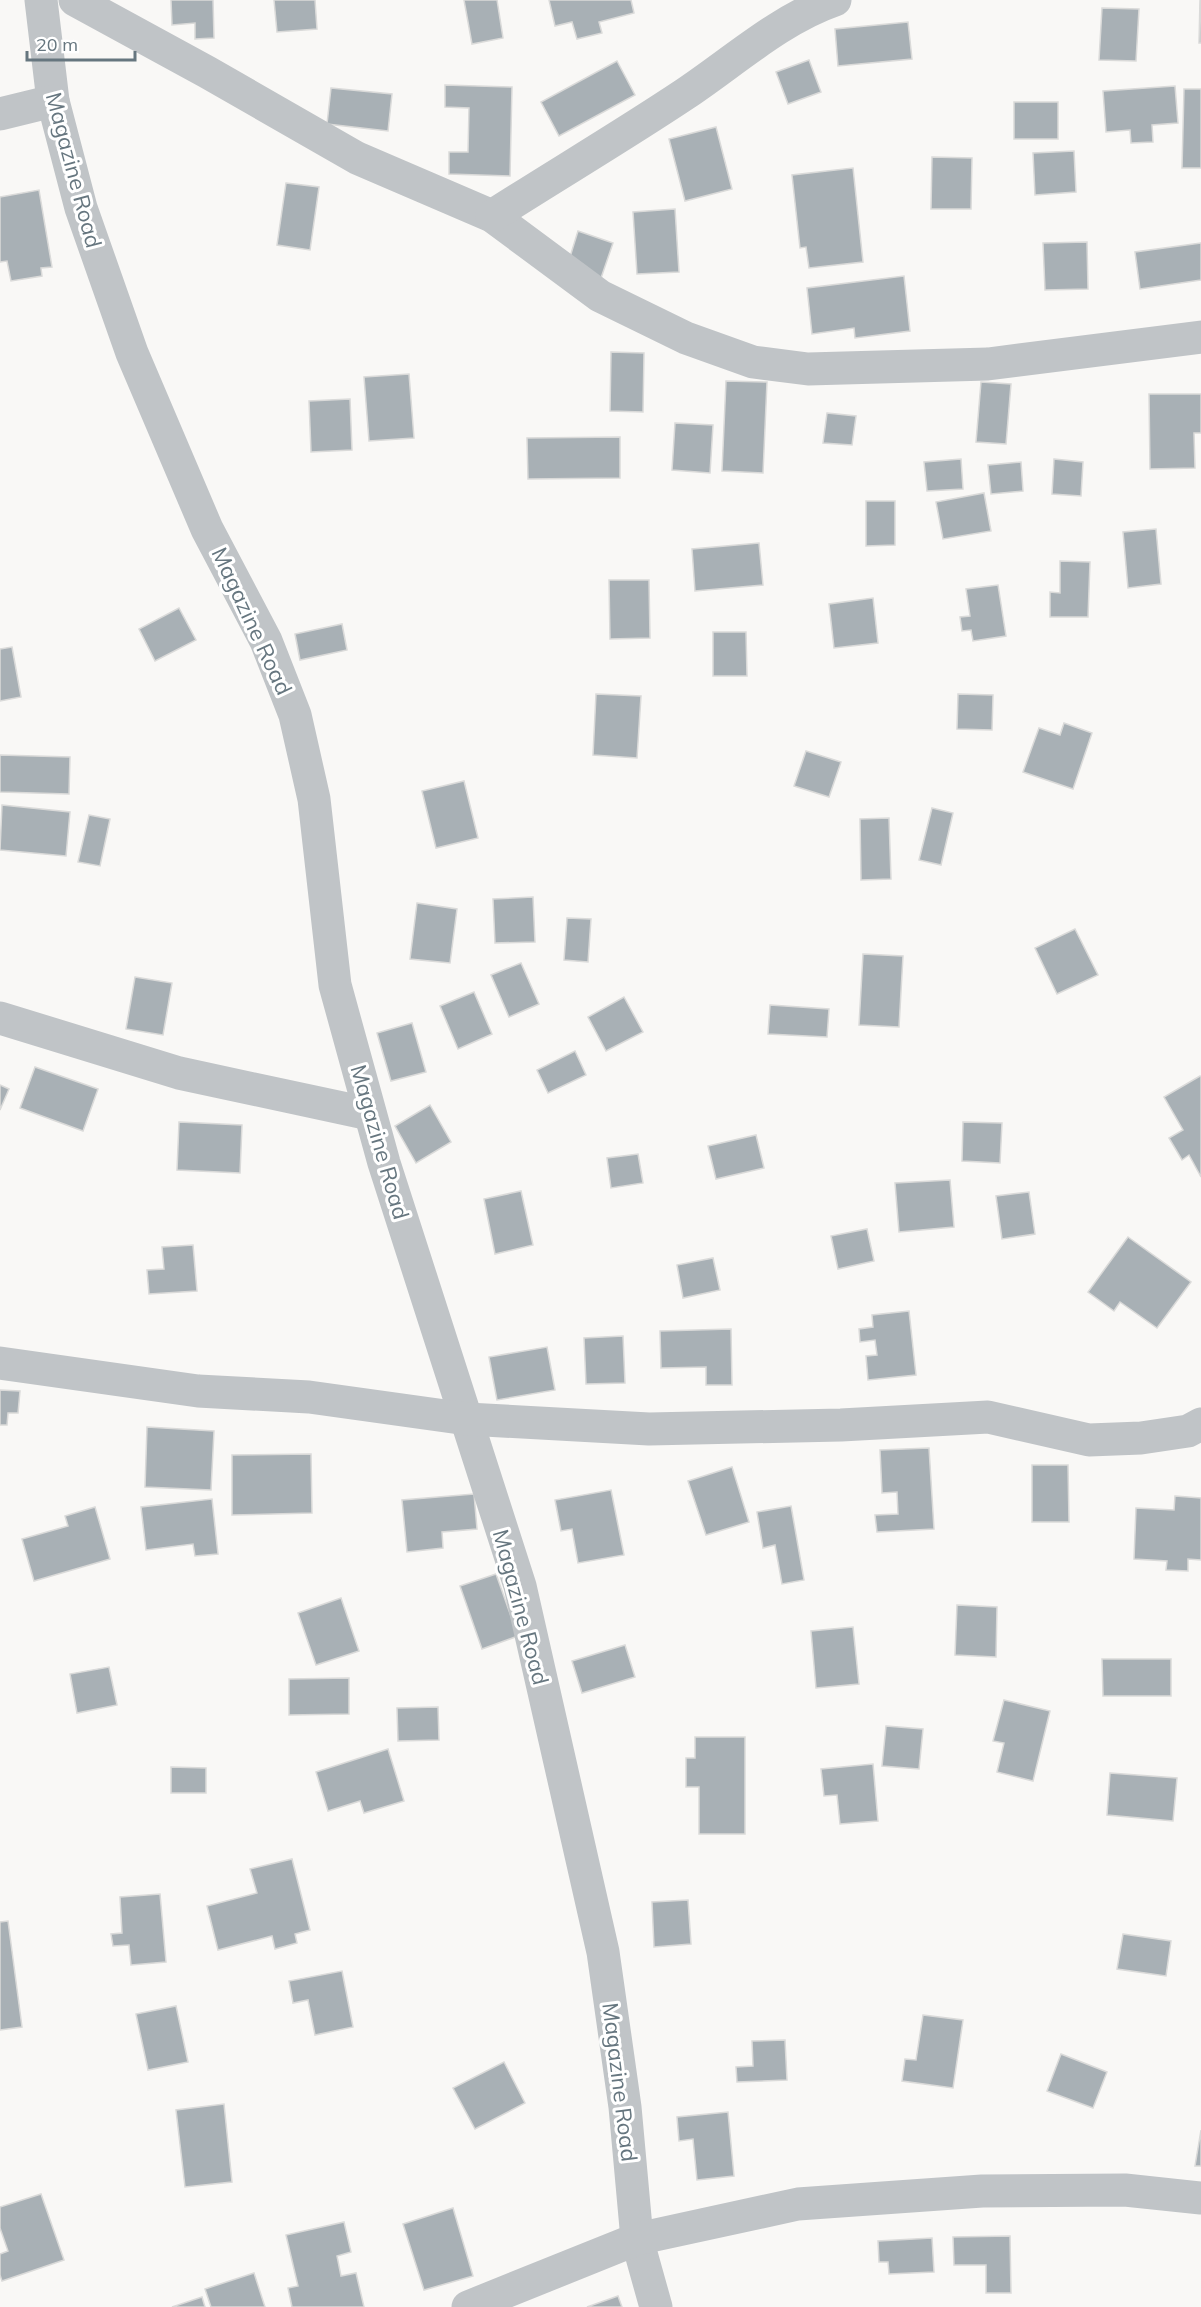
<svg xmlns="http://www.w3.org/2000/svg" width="1201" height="2307" font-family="Mulish,sans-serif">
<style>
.building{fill:#a8b0b5;stroke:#dadad9;stroke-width:1.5}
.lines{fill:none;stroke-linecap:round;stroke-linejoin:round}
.minor{stroke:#c0c4c7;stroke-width:33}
.labels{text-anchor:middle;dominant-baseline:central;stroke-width:6;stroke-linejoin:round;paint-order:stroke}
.street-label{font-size:22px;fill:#66767f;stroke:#fff}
</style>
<rect width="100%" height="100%" fill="#f9f8f6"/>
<!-- building -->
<g class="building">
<polygon points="171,0 213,0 214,38 195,39 195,23 172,25"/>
<polygon points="274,0 315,0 317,29 277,32"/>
<polygon points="464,0 497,0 503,38 472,44"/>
<polygon points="549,0 631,0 634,13 599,22 602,33 577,39 572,22 555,26"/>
<polygon points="1200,0 1201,0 1201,43 1199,43"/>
<polygon points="1102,8 1139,9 1136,61 1099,60"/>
<polygon points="908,22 912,59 838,66 835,29"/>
<polygon points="809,60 821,92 788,104 776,72"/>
<polygon points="617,61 635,95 559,136 541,102"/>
<polygon points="445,85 512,87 510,176 449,174 449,152 468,152 469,108 445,107"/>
<polygon points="1175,86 1178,123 1152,125 1153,142 1131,143 1130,130 1106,132 1103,91"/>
<polygon points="331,88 392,94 388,131 327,124"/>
<polygon points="1184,89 1201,89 1201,168 1182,168"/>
<rect x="1014" y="102" width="44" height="37"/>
<polygon points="716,127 732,189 685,201 669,139"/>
<polygon points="1074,151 1076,192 1035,195 1033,153"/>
<polygon points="932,157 972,158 971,209 931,209"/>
<polygon points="853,168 863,262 809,268 806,247 800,248 792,175"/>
<polygon points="286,183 319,187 310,250 277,245"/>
<polygon points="39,190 52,267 41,268 42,276 11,281 7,261 0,262 0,197"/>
<polygon points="675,209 679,272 637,274 633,212"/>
<polygon points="578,231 613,243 600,281 566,270"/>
<polygon points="1087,242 1088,289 1045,290 1043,243"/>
<polygon points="1201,243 1201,280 1140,289 1135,252"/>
<polygon points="904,276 910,331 855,338 854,328 812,334 807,288"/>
<polygon points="611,352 644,353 643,412 610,411"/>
<polygon points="409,374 414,438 369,441 364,377"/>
<polygon points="726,381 767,382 763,473 722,471"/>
<polygon points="981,382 1011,384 1006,444 976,442"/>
<polygon points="1149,394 1201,394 1201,433 1194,433 1195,468 1150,469"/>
<polygon points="350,399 352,450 311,452 309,401"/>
<polygon points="827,413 856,416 852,445 823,443"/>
<polygon points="675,423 713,425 710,473 672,470"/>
<polygon points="620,437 620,478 528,479 527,438"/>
<polygon points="961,459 963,489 927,491 924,462"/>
<polygon points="1054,459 1083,462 1081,496 1052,494"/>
<polygon points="1021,462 1023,491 991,494 988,465"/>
<polygon points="984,493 991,531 943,539 936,502"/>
<polygon points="866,501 895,501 895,545 866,546"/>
<polygon points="1156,529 1161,584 1128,588 1123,532"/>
<polygon points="759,543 763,585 695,591 692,549"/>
<polygon points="1060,561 1090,562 1088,617 1050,617 1050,592 1060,593"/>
<polygon points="609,580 649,580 650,638 610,639"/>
<polygon points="998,585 1006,636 973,641 971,630 962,631 960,617 970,616 966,589"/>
<polygon points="873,598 878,643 834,648 829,604"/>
<polygon points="179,608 196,640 155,661 139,629"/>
<polygon points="342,624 347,650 300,660 295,634"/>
<polygon points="713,632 746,632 747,676 713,676"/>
<polygon points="12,647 21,697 0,701 0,649"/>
<polygon points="596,694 641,696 637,758 593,755"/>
<polygon points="958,694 993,695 992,730 957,729"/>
<polygon points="1064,723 1092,733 1073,789 1023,772 1039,728 1060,735"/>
<polygon points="806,751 841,762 829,797 794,786"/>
<polygon points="0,755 70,757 69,794 0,792"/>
<polygon points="464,781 478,838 436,848 422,791"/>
<polygon points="2,805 70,812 66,856 0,850"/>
<polygon points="932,808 953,813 941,865 919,860"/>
<polygon points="89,815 110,819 100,866 78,862"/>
<polygon points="889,818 891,879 861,880 860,819"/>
<polygon points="533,897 535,942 495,943 493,899"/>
<polygon points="417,903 457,909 450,963 410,959"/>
<polygon points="567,918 591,919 588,962 564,960"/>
<polygon points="1075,929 1098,975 1057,994 1035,948"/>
<polygon points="863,954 903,956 899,1027 859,1025"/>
<polygon points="521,963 539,1004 509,1017 491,975"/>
<polygon points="135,977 172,983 163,1035 126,1029"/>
<polygon points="474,992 492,1034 458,1049 440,1006"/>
<polygon points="624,997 643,1032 606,1051 588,1017"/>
<polygon points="770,1005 829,1009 827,1037 768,1034"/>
<polygon points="412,1023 426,1072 391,1081 377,1033"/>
<polygon points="575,1051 586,1075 548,1093 537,1070"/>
<polygon points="35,1067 98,1089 83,1131 20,1108"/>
<polygon points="1200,1076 1201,1077 1201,1177 1189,1155 1182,1160 1169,1138 1183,1130 1164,1097"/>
<polygon points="0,1085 9,1089 0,1110"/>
<polygon points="430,1105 451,1142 416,1163 395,1126"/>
<polygon points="179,1122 242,1125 240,1173 177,1170"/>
<polygon points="963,1122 1002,1123 1000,1163 962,1161"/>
<polygon points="756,1135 764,1168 716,1179 708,1146"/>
<polygon points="638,1154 643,1183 611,1188 607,1158"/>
<polygon points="950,1180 954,1227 899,1232 895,1183"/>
<polygon points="521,1191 533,1245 495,1254 484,1199"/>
<polygon points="1029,1192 1035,1234 1002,1239 996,1196"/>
<polygon points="867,1229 874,1261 838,1269 831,1236"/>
<polygon points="1128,1237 1191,1282 1157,1328 1120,1302 1114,1311 1088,1292"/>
<polygon points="193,1245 197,1291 149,1294 147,1270 164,1269 162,1247"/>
<polygon points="713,1258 720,1290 683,1298 677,1265"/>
<polygon points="909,1311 916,1375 868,1380 866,1356 877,1355 875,1340 860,1342 859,1329 873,1327 872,1315"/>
<polygon points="731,1329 732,1385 706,1385 706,1367 661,1368 660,1331"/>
<polygon points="623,1336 625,1383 586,1384 584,1338"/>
<polygon points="547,1347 555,1390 497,1400 489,1357"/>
<polygon points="0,1390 20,1391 18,1413 8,1413 7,1425 0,1425"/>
<polygon points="147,1427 214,1431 211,1490 145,1487"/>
<polygon points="929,1448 934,1529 877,1532 875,1515 898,1514 897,1492 882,1493 880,1450"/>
<polygon points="311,1454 312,1513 232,1515 232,1455"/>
<polygon points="1032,1465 1068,1465 1069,1522 1032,1522"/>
<polygon points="732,1467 749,1522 706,1535 688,1481"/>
<polygon points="611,1490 624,1555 578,1563 572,1529 561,1531 555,1500"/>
<polygon points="474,1494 477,1529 442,1532 443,1548 407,1552 402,1500"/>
<polygon points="1175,1496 1201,1498 1201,1560 1188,1559 1188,1571 1166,1570 1167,1561 1134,1559 1136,1508 1174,1510"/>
<polygon points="212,1499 218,1554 195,1556 193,1544 146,1550 141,1507"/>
<polygon points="791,1506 804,1580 782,1584 775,1545 763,1548 757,1512"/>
<polygon points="95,1507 110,1559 34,1581 22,1539 68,1526 65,1516"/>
<polygon points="496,1574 518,1636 482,1649 460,1586"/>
<polygon points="341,1598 359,1651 316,1665 298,1613"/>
<polygon points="957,1605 997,1607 996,1657 955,1655"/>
<polygon points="853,1627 859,1684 816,1688 811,1631"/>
<polygon points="625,1645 635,1677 582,1693 572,1661"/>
<polygon points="1102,1659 1171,1659 1171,1696 1103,1696"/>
<polygon points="109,1667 117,1705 77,1713 70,1674"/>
<polygon points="349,1678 349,1714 289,1715 289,1679"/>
<polygon points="1004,1700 1050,1711 1033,1781 997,1772 1004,1743 993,1741"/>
<polygon points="438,1707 439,1740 398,1741 397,1708"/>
<polygon points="886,1726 923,1729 919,1769 882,1766"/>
<polygon points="695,1737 745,1737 745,1834 699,1834 699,1787 686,1787 686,1758 695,1758"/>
<polygon points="388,1749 404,1801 364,1813 360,1801 328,1811 316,1772"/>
<polygon points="873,1764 878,1821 840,1824 837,1795 824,1796 821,1769"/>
<polygon points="171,1767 206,1768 206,1793 171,1793"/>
<polygon points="1110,1773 1177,1778 1173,1821 1107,1815"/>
<polygon points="292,1859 310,1930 295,1934 297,1943 275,1949 272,1936 218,1950 207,1906 257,1893 250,1869"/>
<polygon points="160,1894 166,1962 131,1965 129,1945 113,1946 111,1934 122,1933 120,1897"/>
<polygon points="688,1900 691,1944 654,1947 652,1902"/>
<polygon points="8,1921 22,2027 0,2030 0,1922"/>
<polygon points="1123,1934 1171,1941 1166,1976 1117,1969"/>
<polygon points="342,1971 353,2027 315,2035 308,2000 293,2003 289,1981"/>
<polygon points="176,2006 188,2062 148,2070 136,2014"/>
<polygon points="923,2015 963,2020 953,2088 902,2081 905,2059 916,2060"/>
<polygon points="785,2040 787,2080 737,2082 736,2067 753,2066 752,2041"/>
<polygon points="1061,2054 1107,2072 1093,2108 1047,2091"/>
<polygon points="504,2062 525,2103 475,2129 453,2088"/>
<polygon points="224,2104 232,2182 185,2187 176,2110"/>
<polygon points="728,2112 734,2176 697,2180 693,2139 679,2141 677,2117"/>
<polygon points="1201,2130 1201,2166 1195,2166"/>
<polygon points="41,2194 64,2260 2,2281 0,2275 0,2254 8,2251 0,2228 0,2207"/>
<polygon points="453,2208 473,2276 424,2290 403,2224"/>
<polygon points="344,2222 351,2252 337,2256 341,2276 356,2273 364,2307 292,2307 288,2288 298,2286 286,2235"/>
<polygon points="1010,2236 1011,2293 986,2293 986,2265 954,2265 953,2237"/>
<polygon points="932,2238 934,2272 889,2274 888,2262 879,2262 878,2241"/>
<polygon points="254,2273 265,2307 211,2307 205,2289"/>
<polygon points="618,2296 622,2307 587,2307"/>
<polygon points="202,2297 205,2307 172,2307"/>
</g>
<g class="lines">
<!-- minor -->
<g class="minor">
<polyline points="41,0 53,101 81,208 132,353 207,529 266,641 295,715 314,799 335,985 384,1163 520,1586 603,1952 625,2107 637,2239 656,2307"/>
<polyline points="75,0 207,72 357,158 492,216 600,296 686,338 753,362 808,369 988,364 1201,337"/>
<polyline points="0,114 53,101"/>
<path d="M 492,216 C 556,175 622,136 685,94 C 733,62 780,19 835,0"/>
<polyline points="0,1018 179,1073 370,1114"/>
<polyline points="0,1363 198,1391 309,1397 467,1419 649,1429 841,1425 988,1417 1089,1440 1141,1438 1188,1431 1201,1424"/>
<polyline points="468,2307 637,2239 798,2204 982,2191 1125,2190 1201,2198"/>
</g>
</g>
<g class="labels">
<!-- street labels -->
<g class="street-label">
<text transform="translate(74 170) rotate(75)">Magazine Road</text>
<text transform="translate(252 621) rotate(65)">Magazine Road</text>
<text transform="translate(380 1142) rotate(74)">Magazine Road</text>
<text transform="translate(521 1607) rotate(75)">Magazine Road</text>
<text transform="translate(620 2082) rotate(83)">Magazine Road</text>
</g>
</g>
<!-- scale -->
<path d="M27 51v9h108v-9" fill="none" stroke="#66767f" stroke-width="3"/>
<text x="36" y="51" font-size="18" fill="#66767f" stroke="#ffffff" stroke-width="4.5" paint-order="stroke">20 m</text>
</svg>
